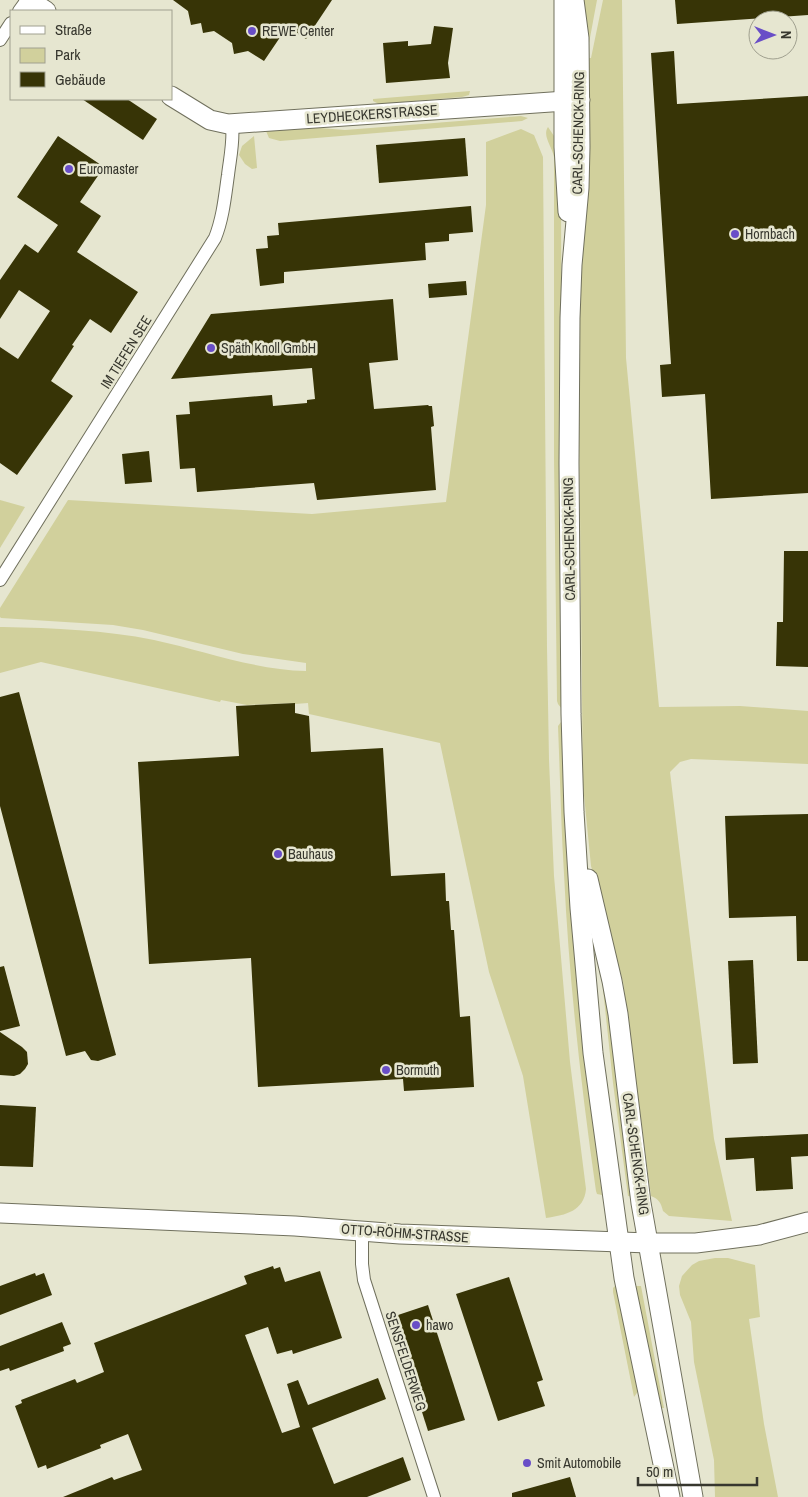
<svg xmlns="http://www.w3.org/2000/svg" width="808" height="1497" font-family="'Archivo Narrow',sans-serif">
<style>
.green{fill:#d1d09c}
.building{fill:#373406}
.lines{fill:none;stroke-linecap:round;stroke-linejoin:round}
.street-casing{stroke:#70705d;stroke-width:14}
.secondary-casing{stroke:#70705d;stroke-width:21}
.street{stroke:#fff;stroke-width:12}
.secondary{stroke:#fff;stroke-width:19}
.poi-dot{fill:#694ec7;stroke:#e6e6d0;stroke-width:2}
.labels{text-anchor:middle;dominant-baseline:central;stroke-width:5;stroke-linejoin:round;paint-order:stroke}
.poi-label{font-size:14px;fill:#37372e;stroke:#e6e6d0;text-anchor:start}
.street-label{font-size:14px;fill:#37372e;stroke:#e6e6d0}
</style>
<rect width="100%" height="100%" fill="#e6e6d0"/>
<!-- green -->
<g class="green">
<polygon points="581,0 597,0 589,43 584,47"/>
<path d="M 603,0 L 622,0 L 626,358 L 659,707 L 740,706 L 808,711 L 808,764 L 691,759 L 680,762 L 670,772 L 714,1139 L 732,1221 L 669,1216 L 663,1211 C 661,1203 659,1199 651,1196 L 623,982 L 591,866 L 583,785 L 578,333 L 583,252 L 584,58 L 591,58 Z"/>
<polygon points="470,91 469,95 462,97 379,104 373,101 373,99"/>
<polygon points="521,116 528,118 522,121 280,141 269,138 266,131 308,127 345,130"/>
<path d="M 548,127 L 556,139 L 561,157 L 562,709 L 558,704 L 557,701 L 554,458 L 554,157 C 552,146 542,136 548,127 Z"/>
<path d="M 521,129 L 534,135 L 543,157 L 547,647 L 549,760 L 554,876 L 570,1062 L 586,1189 C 584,1211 566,1215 546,1218 L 523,1076 L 489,972 L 440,743 L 309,714 L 308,703 L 295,704 L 294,703 L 247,705 L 221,700 L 220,702 L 41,662 L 0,673 L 0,627 L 3,627 C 54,628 105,630 154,640 C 205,651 255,670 306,671 L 306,663 L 243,654 L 143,630 L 113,625 L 1,618 L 0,617 L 0,608 L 68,500 L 312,514 L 446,502 L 486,205 L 486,142 Z"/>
<polygon points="254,136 257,168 252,169 245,164 239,155 242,146"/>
<polygon points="0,500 25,507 0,548"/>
<path d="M 564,721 L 591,1106 L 602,1195 L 597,1194 L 596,1191 C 581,1086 569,980 564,874 C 561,825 560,775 558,726 L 561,722 Z"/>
<polygon points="603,989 609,989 634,1197 628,1196 613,1083"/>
<polygon points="715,1258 728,1258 755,1265 760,1317 749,1319 764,1424 778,1497 715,1497 714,1460 694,1362 691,1322 680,1295 679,1286 682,1276 692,1265 699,1261"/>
<polygon points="616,1285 639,1390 634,1397 613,1292 613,1288"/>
<polygon points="635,1286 641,1286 664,1408 659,1408"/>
</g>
<!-- building -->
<g class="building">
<polygon points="173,0 332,0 306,39 287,27 264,61 248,51 234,54 232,43 214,31 203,33 201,23 191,25 188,11"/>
<polygon points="675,0 808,0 808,15 677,24"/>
<polygon points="434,26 453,28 448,63 450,78 386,83 383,43 408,41 408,46 431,44"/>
<polygon points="674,51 677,104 808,96 808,493 711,499 705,394 662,397 660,365 671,364 651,53"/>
<polygon points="82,99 127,99 157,119 143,140"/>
<polygon points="58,136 104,167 80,202 101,216 77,252 138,292 111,333 90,319 72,345 74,346 51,381 73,396 17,475 0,463 0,347 18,359 50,311 19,290 0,319 0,280 25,244 38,253 58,225 17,197"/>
<polygon points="465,138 468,176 379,183 376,145"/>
<polygon points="471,206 473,232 449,234 449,241 425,243 426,260 284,272 284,283 260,286 256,249 268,248 267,236 279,235 278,223"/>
<polygon points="466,281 467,295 429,298 428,284"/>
<polygon points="393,299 398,360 369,363 374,409 428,405 429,406 432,406 434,426 431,427 436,490 317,500 314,483 197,492 195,468 180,469 176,415 190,414 189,402 272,395 273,406 307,403 307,400 315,399 312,368 171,379 211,314"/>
<polygon points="149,451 152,482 125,484 122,454"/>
<polygon points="784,551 808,551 808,667 776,666 777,622 783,622"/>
<polygon points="19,692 116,1055 98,1061 91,1060 85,1051 66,1056 0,806 0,697"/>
<polygon points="295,703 295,713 309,716 311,752 383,748 391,876 445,873 446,901 449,901 451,930 454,930 460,1017 470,1016 474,1087 404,1091 403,1079 258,1087 251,958 149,964 138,762 239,756 236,706"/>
<polygon points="808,814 808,961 797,961 796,916 729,918 725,816"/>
<polygon points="753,960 758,1063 733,1064 728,961"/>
<polygon points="4,966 20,1026 0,1031 0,967"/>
<polygon points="0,1032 22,1047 27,1052 28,1064 25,1069 20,1074 14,1076 0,1075"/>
<polygon points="0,1105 36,1107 33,1167 0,1166"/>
<polygon points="808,1134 808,1156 791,1157 793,1189 756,1191 754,1158 726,1160 725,1138"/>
<polygon points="273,1266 274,1269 280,1267 285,1282 320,1271 342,1338 293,1354 292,1350 277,1354 268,1327 245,1335 282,1433 300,1427 287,1384 298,1380 308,1405 378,1378 386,1399 312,1428 334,1484 403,1457 411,1480 367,1497 63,1497 112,1477 114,1480 142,1470 128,1434 100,1445 101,1448 47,1469 46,1465 38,1468 15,1406 22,1403 21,1400 75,1379 77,1383 104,1372 94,1343 247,1284 244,1276"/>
<polygon points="35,1273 36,1276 44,1273 52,1295 0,1315 0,1286"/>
<polygon points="509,1277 543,1380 537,1382 545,1406 498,1421 456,1294"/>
<polygon points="428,1305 465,1420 428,1431 392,1317"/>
<polygon points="62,1322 71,1344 63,1347 64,1351 10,1371 9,1368 0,1371 0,1346"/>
<polygon points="570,1477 576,1497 512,1497 512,1493"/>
</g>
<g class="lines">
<!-- street casing -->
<g class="street-casing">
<g id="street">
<polyline points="19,11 27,0"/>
<polyline points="0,40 11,23"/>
<path d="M 0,580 L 215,238 C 223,218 225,196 228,175 C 230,158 234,141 232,124"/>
<polyline points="362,1231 362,1264 364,1280 434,1497"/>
</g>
</g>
<!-- secondary casing -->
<g class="secondary-casing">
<g id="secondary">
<polyline points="29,0 46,11"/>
<polyline points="564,0 564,147 568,212"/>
<polyline points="574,0 579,38 580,147 579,188 572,265 570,318 569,463 571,714 574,812 580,908 593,1053 624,1278 670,1497"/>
<polyline points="171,96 210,120 228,124 580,100"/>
<polyline points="588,879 612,981 618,1014 641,1203 693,1497"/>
<polyline points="0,1213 295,1226 400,1234 649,1243 696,1243 759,1235 808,1222"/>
</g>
</g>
<!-- street -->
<use href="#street" class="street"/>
<!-- secondary -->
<use href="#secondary" class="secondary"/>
</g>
<!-- markers -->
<g class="poi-dot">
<circle cx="252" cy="31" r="5"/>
<circle cx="69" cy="169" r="5"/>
<circle cx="735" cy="234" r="5"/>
<circle cx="211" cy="348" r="5"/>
<circle cx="278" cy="854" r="5"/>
<circle cx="386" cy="1070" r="5"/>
<circle cx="416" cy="1325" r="5"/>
<circle cx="527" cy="1463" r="5"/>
</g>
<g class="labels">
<!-- poi labels -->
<g class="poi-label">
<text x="262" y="31">REWE Center</text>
<text x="79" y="169">Euromaster</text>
<text x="745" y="234">Hornbach</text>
<text x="221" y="348">Späth Knoll GmbH</text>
<text x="288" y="854">Bauhaus</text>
<text x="396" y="1070">Bormuth</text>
<text x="426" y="1325">hawo</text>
<text x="537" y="1463">Smit Automobile</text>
</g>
<!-- street labels -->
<g class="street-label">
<text transform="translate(372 114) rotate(-4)">LEYDHECKERSTRASSE</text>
<text transform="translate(578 133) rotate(-89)">CARL-SCHENCK-RING</text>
<text transform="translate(126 352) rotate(-58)">IM TIEFEN SEE</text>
<text transform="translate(569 539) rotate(-91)">CARL-SCHENCK-RING</text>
<text transform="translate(636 1154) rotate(82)">CARL-SCHENCK-RING</text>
<text transform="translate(405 1233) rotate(4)">OTTO-RÖHM-STRASSE</text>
<text transform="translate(406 1361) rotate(72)">SENSFELDERWEG</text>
</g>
</g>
<!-- legend -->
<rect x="10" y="10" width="162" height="90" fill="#e6e6d0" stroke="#a0a08f"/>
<rect x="20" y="26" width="25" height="8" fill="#ffffff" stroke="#a0a08f"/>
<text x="55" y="35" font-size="15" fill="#37372e">Straße</text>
<rect x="20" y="48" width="25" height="15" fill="#d1d09c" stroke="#a0a08f"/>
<text x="55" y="60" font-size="15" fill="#37372e">Park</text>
<rect x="20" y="72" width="25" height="15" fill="#373406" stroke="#a0a08f"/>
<text x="55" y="85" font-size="15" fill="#37372e">Gebäude</text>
<!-- north arrow -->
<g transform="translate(773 35) rotate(90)"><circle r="24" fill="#e6e6d0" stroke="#a0a08f"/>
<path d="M0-4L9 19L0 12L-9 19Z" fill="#694ec7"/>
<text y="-8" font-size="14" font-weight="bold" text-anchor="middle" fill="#37372e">N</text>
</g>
<!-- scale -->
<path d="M638 1477v8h119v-8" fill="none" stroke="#37372e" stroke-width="2.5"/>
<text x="646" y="1477" font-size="15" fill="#37372e" stroke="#e6e6d0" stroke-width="4" paint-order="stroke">50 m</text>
</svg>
